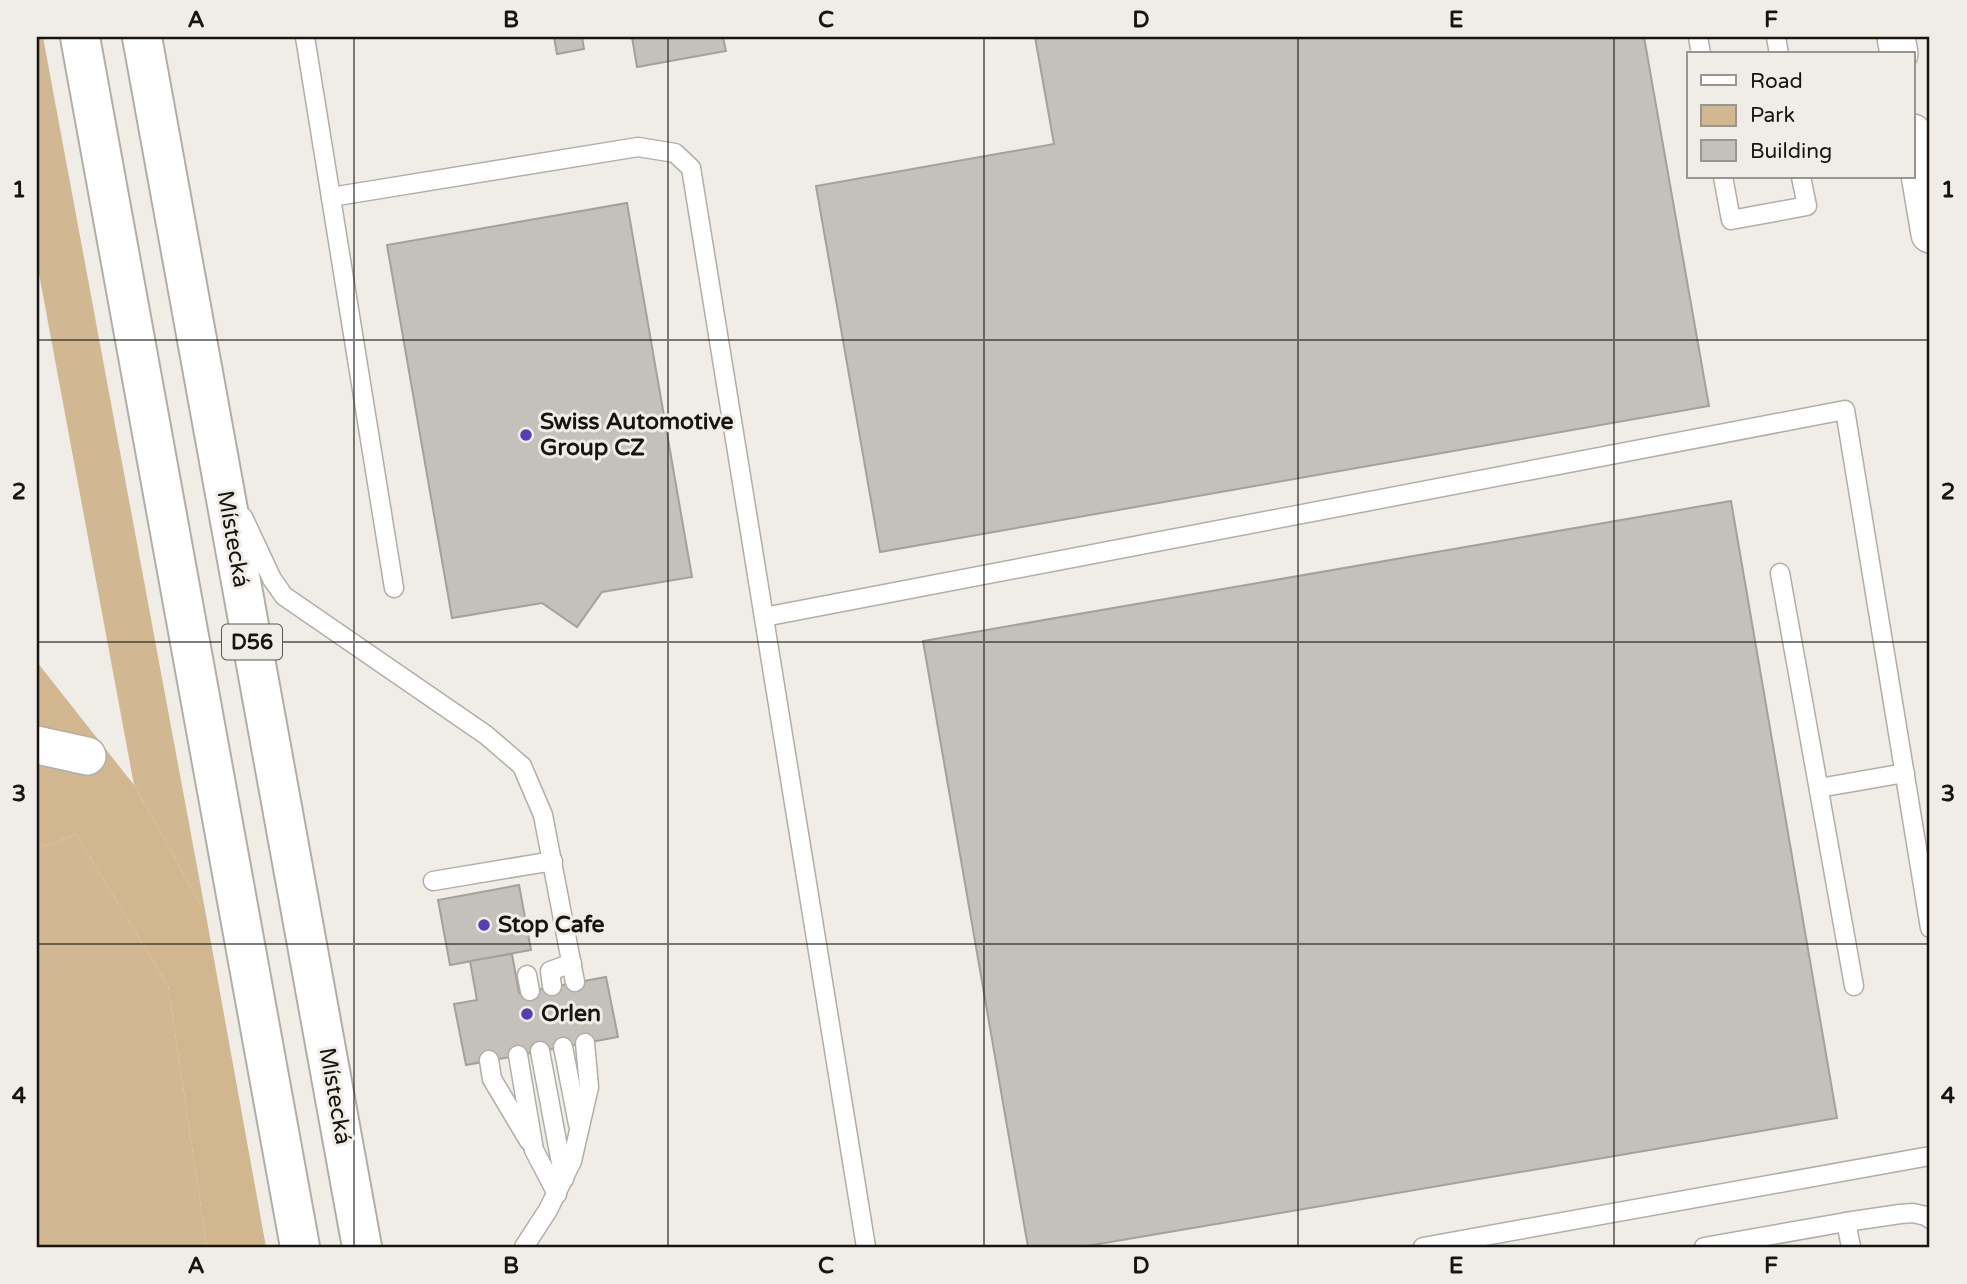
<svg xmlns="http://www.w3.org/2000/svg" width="1967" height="1284" font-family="'Varela Round',sans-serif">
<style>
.green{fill:#d1b892}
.forest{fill:#d1b690}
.building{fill:#c4c0bb;stroke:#a4a09b;stroke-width:2}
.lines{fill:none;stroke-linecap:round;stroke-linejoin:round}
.service-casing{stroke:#b1aea8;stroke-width:21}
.minor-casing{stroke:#b1aea8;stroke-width:40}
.motorway-casing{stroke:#b1aea8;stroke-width:42}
.service{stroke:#fff;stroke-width:18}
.minor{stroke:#fff;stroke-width:37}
.motorway{stroke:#fff;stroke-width:38}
.grid{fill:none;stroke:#161513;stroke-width:2;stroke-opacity:0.55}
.poi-dot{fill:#583db5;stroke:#f0ece6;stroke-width:2.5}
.labels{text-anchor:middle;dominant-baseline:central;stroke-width:6;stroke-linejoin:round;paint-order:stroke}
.shield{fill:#f0ece6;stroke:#575652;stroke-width:2}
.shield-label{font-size:21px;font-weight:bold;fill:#161513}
.poi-label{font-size:23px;font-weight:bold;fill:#161513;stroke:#f0ece6;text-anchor:start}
.street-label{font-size:23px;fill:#161513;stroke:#f0ece6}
.neatline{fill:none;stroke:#161513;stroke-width:2.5}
.grid-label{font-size:23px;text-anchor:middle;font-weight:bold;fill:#161513}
</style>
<rect width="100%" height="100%" fill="#f0ece6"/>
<!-- green -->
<g class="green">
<polygon points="37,37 43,37 206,915 134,785 37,263"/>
<polygon points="76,834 168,985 207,1247 37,1247 37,839 44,846"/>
</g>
<!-- forest -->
<polygon class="forest" points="37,662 134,785 206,915 266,1247 207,1247 168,985 76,834 44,846 37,839"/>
<!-- building -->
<g class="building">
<polygon points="554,37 582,37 584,49 557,54"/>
<polygon points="632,37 723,37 726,51 637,67"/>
<polygon points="1035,37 1644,37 1709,406 880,552 816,186 1054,144"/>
<polygon points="627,203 692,577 602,592 577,627 542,603 452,618 387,245"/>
<polygon points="1731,501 1837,1118 1081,1247 1028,1247 923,641"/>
<polygon points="519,885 531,950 450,965 438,900"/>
<polygon points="512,954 519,993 606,977 618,1037 466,1065 454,1004 477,1000 470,961"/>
</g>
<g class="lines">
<!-- service casing -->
<g class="service-casing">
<g id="service">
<polyline points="305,37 394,588"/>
<polyline points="1698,37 1701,54"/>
<polyline points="1776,37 1779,54"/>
<polyline points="1723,177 1731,220 1807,206 1801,177"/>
<polyline points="331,197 638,147 675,153 691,168 866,1247"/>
<polyline points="243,517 272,579 284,596 486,735 522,766 543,815 575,982"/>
<polyline points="1780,573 1854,986"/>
<polyline points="764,617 1845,410 1930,928"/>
<polyline points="1819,788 1905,773"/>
<polyline points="433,881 553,861"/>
<polyline points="527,975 530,991"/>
<polyline points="552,986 550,971 572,963"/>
<polyline points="563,1047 578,1124"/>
<polyline points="540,1051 564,1179"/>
<polyline points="518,1055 534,1150 557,1194"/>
<polyline points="489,1060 492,1079 529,1141"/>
<polyline points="1846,1222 1851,1247"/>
<polyline points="524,1247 548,1210 572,1161 589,1087 585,1043"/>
<polyline points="1423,1247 1930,1156"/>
<polyline points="1704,1247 1846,1222 1900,1214 1913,1213 1926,1216 1930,1219"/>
</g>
</g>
<!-- minor casing -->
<g class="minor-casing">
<g id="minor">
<polyline points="1896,37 1899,54"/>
<polyline points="1913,133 1930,234"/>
<polyline points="37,745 87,756"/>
</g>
</g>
<!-- motorway casing -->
<g class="motorway-casing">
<g id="motorway">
<polyline points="80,37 300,1247"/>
<polyline points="142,37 362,1247"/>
</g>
</g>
<!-- service -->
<use href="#service" class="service"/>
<!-- minor -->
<use href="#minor" class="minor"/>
<!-- motorway -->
<use href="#motorway" class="motorway"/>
</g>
<!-- grid -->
<path class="grid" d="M 354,37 L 354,1247M 668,37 L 668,1247M 984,37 L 984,1247M 1298,37 L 1298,1247M 1614,37 L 1614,1247M 37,340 L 1930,340M 37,642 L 1930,642M 37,944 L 1930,944"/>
<!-- markers -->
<g class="poi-dot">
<circle cx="526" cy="435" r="7"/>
<circle cx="484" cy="925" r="7"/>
<circle cx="527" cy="1014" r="7"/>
</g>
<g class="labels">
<!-- shield labels -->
<rect class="shield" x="222" y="624.5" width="60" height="35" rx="5"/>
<g class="shield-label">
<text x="252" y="642">D56</text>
</g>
<!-- poi labels -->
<g class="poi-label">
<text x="540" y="422">Swiss Automotive<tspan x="540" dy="26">Group CZ</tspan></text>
<text x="498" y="925">Stop Cafe</text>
<text x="541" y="1014">Orlen</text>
</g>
<!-- street labels -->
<g class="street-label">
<text transform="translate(233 539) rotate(80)">Místecká</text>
<text transform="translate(335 1096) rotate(80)">Místecká</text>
</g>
</g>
<!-- border -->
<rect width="1967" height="1284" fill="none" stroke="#f0ece6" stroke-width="77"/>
<!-- legend -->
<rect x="1687" y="52" width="228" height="126" fill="#f0ece6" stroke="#999692" stroke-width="2"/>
<rect x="1701" y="75" width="35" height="10" fill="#ffffff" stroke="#999692" stroke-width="2"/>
<text x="1750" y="88" font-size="21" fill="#161513">Road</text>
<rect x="1701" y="105" width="35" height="21" fill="#d1b892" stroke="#999692" stroke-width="2"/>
<text x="1750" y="122" font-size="21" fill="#161513">Park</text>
<rect x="1701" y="140" width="35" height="21" fill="#c4c0bb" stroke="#999692" stroke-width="2"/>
<text x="1750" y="158" font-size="21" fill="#161513">Building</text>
<rect x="38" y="38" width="1890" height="1208" class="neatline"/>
<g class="grid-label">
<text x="196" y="27">A</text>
<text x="511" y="27">B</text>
<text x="826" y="27">C</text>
<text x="1141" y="27">D</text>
<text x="1456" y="27">E</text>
<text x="1771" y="27">F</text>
<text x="19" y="197">1</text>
<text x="1948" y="197">1</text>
<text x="19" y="499">2</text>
<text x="1948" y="499">2</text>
<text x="19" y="801">3</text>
<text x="1948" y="801">3</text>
<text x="19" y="1103">4</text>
<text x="1948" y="1103">4</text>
<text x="196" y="1273">A</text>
<text x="511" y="1273">B</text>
<text x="826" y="1273">C</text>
<text x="1141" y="1273">D</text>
<text x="1456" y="1273">E</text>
<text x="1771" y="1273">F</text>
</g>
</svg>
